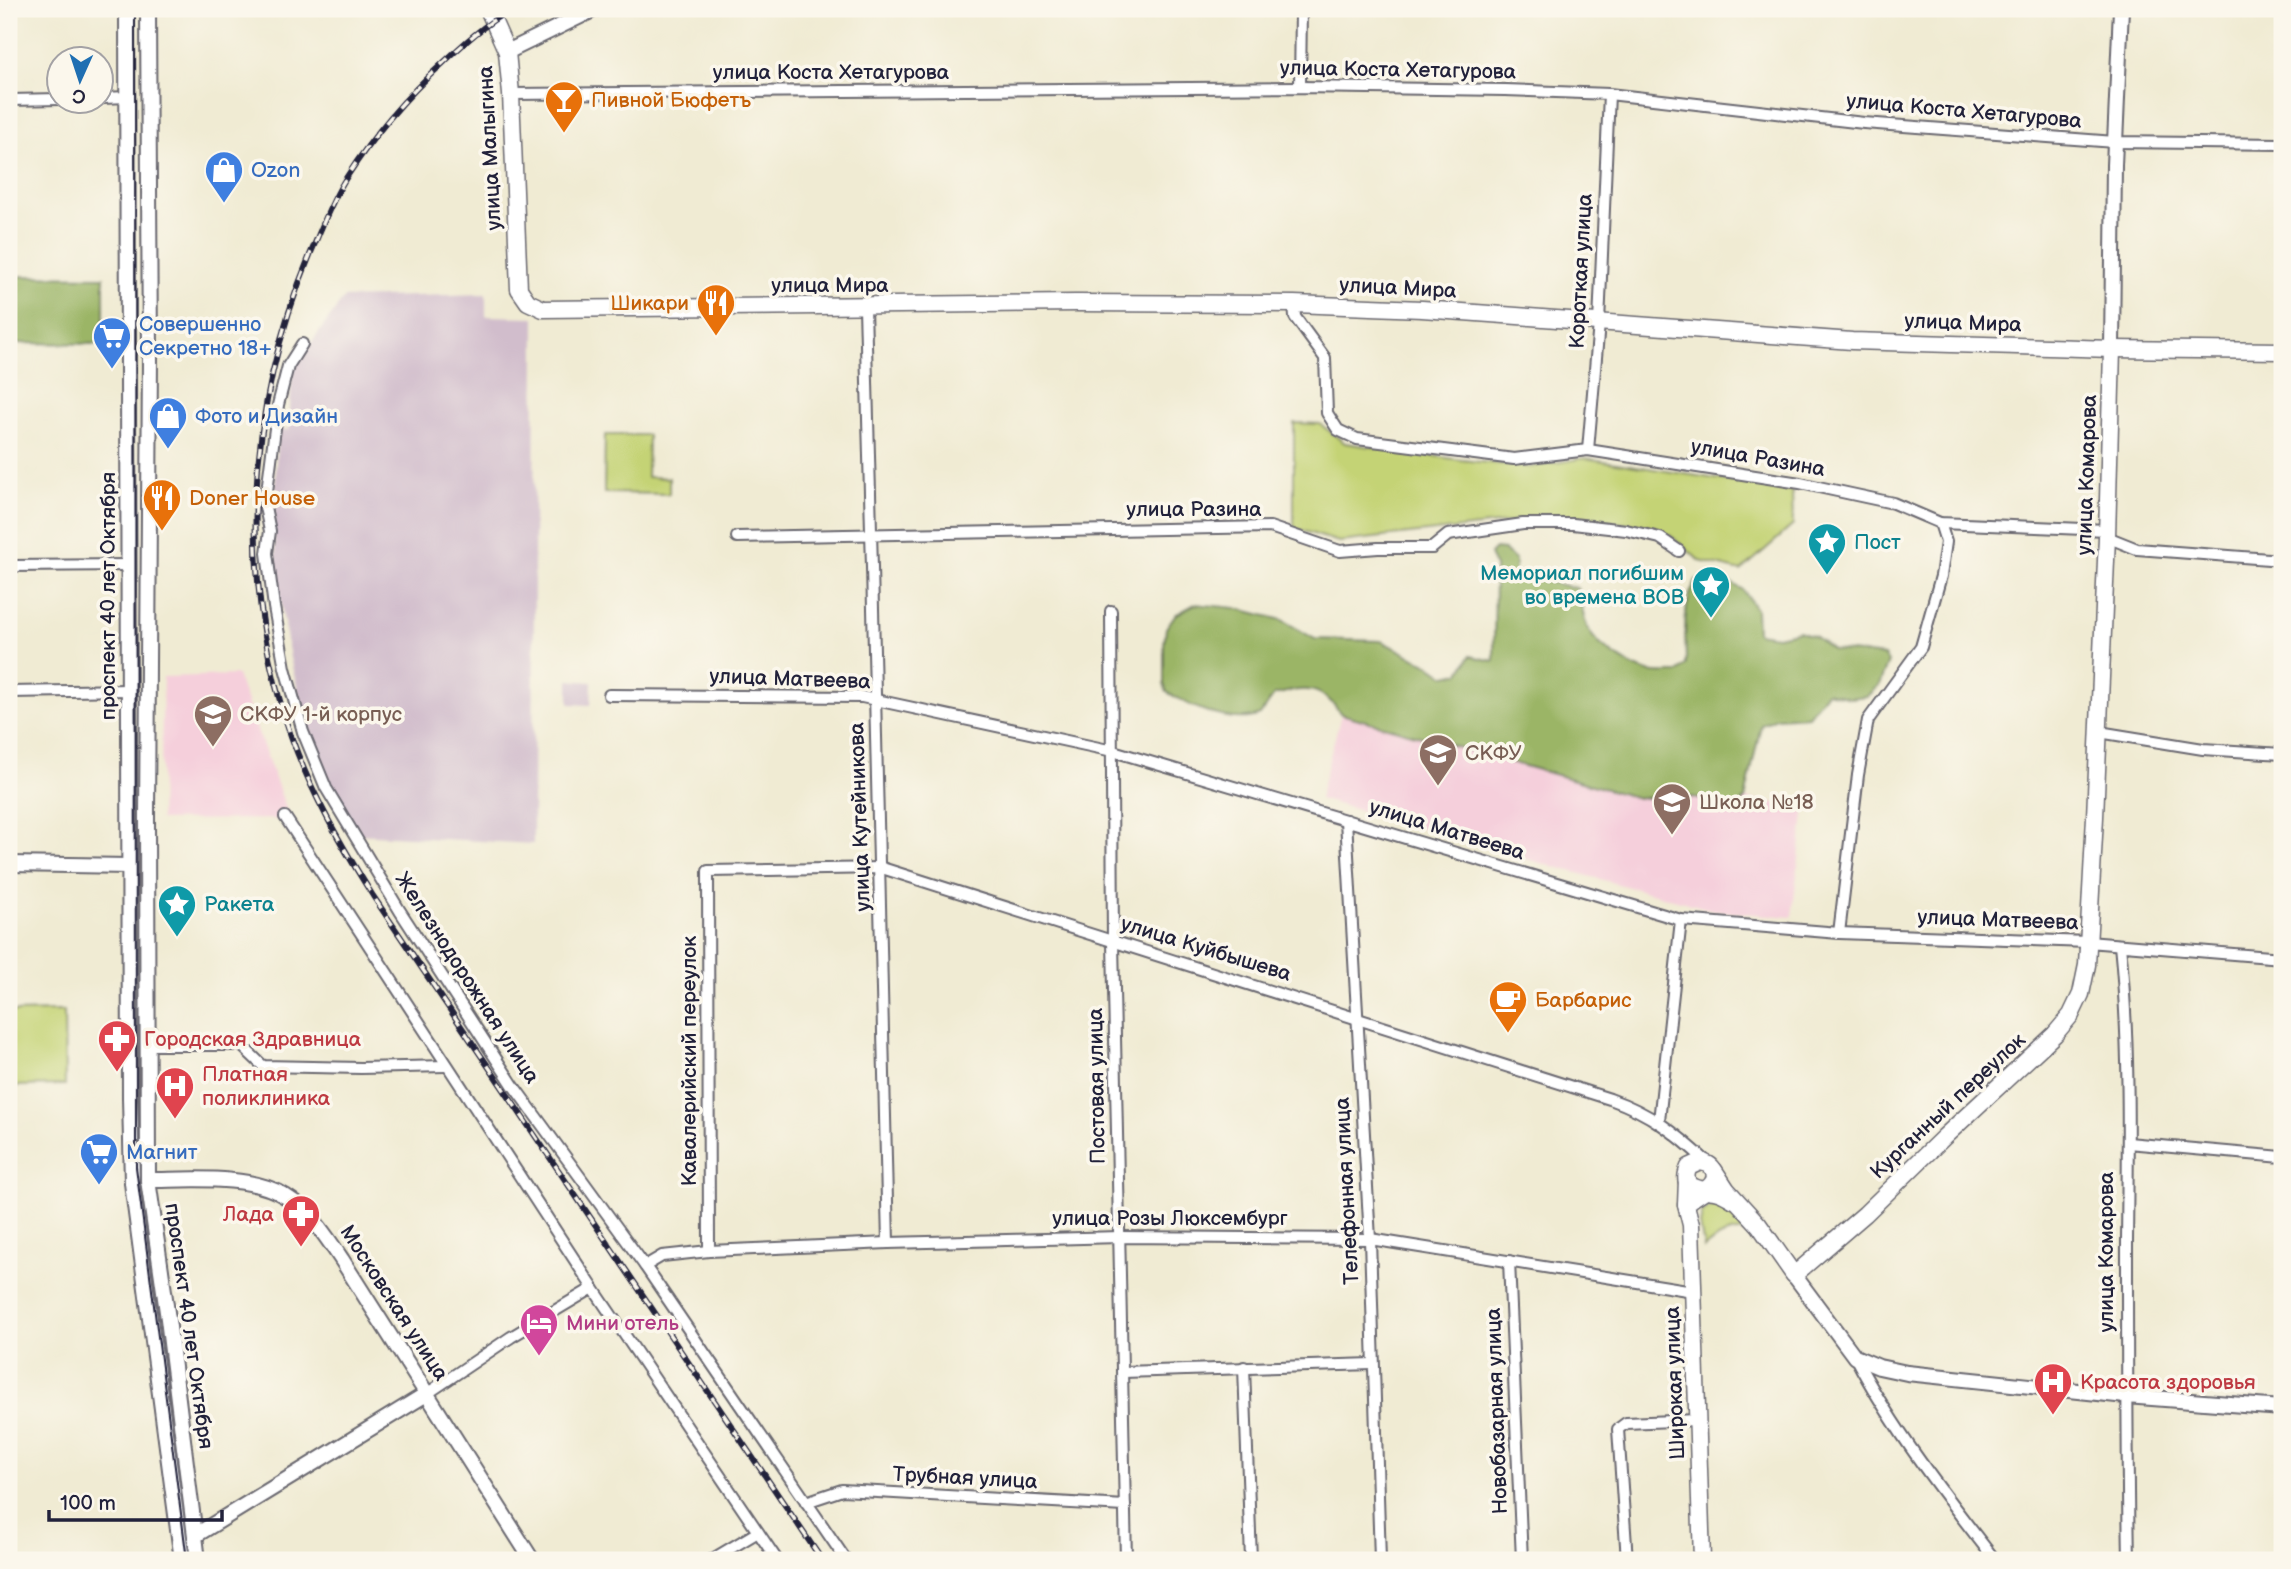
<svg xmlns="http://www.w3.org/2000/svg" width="2291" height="1569" font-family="'Balsamiq Sans',sans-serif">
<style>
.built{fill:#f5cfdb}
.industrial{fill:#d1bdcc}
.green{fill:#c4d375;stroke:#737a58;stroke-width:2}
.forest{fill:#9bb566;stroke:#5e6c50;stroke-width:2}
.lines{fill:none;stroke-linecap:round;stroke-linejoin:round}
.minor-casing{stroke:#6a6870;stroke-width:14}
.tertiary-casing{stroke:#6a6870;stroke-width:18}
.secondary-casing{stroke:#6a6870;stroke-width:19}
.minor{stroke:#fff;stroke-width:10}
.tertiary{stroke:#fff;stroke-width:14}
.secondary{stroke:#fff;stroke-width:16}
.tram{stroke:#22223b;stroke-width:2}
.rail-casing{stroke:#22223b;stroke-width:6}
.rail{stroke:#fbf7ec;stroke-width:3.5;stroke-dasharray:10;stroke-linecap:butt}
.labels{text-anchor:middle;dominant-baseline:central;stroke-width:7;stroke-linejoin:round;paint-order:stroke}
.street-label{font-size:21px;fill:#22223b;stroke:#fbf7ec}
.food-label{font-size:21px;fill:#c56008;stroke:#fbf7ec;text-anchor:start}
.shop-label{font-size:21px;fill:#366cbe;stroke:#fbf7ec;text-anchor:start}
.culture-label{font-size:21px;fill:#0d838f;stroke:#fbf7ec;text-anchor:start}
.education-label{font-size:21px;fill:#785e54;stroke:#fbf7ec;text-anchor:start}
.health-label{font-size:21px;fill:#be3a42;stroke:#fbf7ec;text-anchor:start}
.hotel-label{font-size:21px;fill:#b23c85;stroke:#fbf7ec;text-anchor:start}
</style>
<rect width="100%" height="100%" fill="#fbf7ec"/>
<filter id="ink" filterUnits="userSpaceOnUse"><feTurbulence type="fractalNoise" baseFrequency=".0143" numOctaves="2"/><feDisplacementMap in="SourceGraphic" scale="14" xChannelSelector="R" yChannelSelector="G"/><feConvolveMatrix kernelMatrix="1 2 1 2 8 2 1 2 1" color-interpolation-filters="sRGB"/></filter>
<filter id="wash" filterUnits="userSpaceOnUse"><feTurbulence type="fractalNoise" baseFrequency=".00686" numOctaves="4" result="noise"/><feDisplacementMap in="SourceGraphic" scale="28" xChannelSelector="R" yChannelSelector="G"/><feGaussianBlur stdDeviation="1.57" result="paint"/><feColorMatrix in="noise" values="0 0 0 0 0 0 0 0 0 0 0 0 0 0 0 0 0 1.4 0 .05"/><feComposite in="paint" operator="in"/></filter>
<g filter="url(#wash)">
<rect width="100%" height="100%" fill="#f0ebd3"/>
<!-- built -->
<g class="built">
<polygon points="237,675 290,819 160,820 163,677"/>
<polygon points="1341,714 1638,798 1692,797 1735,809 1745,799 1805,807 1792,917 1717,911 1537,862 1319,799"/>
</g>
<!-- industrial -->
<g class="industrial">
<polygon points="486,294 486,316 535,317 533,844 356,834 330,785 305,719 290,658 279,592 274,535 277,429 289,430 292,369 344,298"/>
<polygon points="569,680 592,682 591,705 569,704"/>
</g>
<!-- green -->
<g class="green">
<polygon points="1294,423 1320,424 1345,443 1461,460 1530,467 1585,458 1792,491 1793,525 1741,571 1700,561 1670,535 1647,526 1558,517 1339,542 1294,528"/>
<polygon points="605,435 648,435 647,477 669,478 669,494 604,493"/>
<polygon points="64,1011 65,1085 11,1086 9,1012"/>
<path d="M 1723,1204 L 1734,1209 L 1762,1235 L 1757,1238 C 1741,1224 1718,1236 1704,1248 L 1700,1225 L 1702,1213 L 1711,1206 Z"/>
</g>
<!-- forest -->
<g class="forest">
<polygon points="9,276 104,277 104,344 9,343"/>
<path d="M 1495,549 L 1504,550 L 1515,560 L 1515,575 L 1577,588 C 1582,601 1582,617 1588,629 C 1596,646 1631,668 1649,672 C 1658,674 1668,673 1677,673 L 1686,665 C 1686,637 1681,606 1696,581 L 1714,576 L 1721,577 L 1743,590 L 1756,609 L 1757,633 L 1777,636 L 1799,631 L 1814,636 L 1833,650 L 1884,656 L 1888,662 L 1879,685 L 1867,696 L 1850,698 L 1827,692 L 1808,716 L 1776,718 L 1761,725 L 1745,799 L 1735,809 L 1692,797 L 1638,798 L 1341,714 C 1321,685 1306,687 1274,695 L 1260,715 C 1232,726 1190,707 1167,692 L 1164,684 L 1164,645 L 1166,628 L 1175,615 L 1195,604 L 1235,608 L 1282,620 L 1315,639 L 1381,641 L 1433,667 L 1446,676 L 1460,673 L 1470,656 L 1494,661 L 1495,567 L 1490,554 Z"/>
</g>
</g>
<g filter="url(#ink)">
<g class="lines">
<!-- minor casing -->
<g class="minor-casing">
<g id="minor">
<polyline points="1300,87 1301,9"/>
<polyline points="511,94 1300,87 1505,90 1609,94 1864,123 2115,142 2282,144"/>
<polyline points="102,98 129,97"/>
<polyline points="9,100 60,99"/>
<polyline points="1294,304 1295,317 1325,358 1327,413 1338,430 1357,439 1514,459 1588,450 1800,483 1893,503 1940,523 2107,530"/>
<path d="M 865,307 C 873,619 883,931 888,1243"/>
<polyline points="302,344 288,366 278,405 265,507 270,531 267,553 274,607 285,668 303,732 326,788 400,911 513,1085 645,1266 846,1560"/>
<polyline points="1588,450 1599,323 1609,94"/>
<polyline points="737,537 1270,527 1340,551 1378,548 1432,548 1448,535 1523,524 1573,524 1626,530 1660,538 1679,551"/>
<polyline points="2107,537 2137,549 2282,560"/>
<polyline points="9,566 129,565"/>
<polyline points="1111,611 1113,942 1126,1560"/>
<polyline points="9,692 129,690"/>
<polyline points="609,695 862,697 1113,751 1681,920 1839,933 2088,942 2282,958"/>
<polyline points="2099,732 2203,749 2282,754"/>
<polyline points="285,817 593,1288 777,1560"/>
<polyline points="1346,820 1370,1239 1380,1560"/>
<polyline points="1839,933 1858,775 1868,720 1921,647 1941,576 1946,542 1940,523"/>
<path d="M 2120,945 C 2130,1043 2128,1143 2127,1242 C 2127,1348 2127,1454 2129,1560"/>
<polyline points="147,1045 241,1045 263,1066 361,1068 446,1066"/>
<polyline points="1659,1121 1681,920"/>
<polyline points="2128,1143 2282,1157"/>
<path d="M 709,1251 L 708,871 L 882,868 L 1610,1099 C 1650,1113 1676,1133 1707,1162"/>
<polyline points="1509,1261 1522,1560"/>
<polyline points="645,1266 662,1256 709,1251 888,1243 1120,1237 1370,1239 1693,1291"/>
<path d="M 1855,1357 C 1893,1429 1944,1495 1995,1560"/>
<polyline points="1244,1367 1251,1560"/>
<polyline points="1123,1372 1373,1364"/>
<polyline points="428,1393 511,1337 593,1288"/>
<polyline points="806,1502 842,1490 1125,1506"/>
<polyline points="711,1560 758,1532"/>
<polyline points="1627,1560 1618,1429 1626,1423 1696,1420"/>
</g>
</g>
<!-- tertiary casing -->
<g class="tertiary-casing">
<g id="tertiary">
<polyline points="127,9 130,1098 132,1183 182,1560"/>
<polyline points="148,9 150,358 147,817 148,1180 168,1319 198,1560"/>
<polyline points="507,52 595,9"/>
<polyline points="2112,349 2114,165 2121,9"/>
<polyline points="9,864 129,866"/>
<path d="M 148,1180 C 188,1180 251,1174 285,1196 C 310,1211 326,1236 342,1260 L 532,1560"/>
<polyline points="1794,1275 1855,1357 1879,1367 1907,1373 2126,1396 2282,1408"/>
<polyline points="196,1535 428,1393"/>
</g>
</g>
<!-- secondary casing -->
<g class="secondary-casing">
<g id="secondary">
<polyline points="488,9 507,52 511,94 519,289 528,302 543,309 1076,303 1294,304 1422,309 1852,341 2112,349 2282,351"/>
<polyline points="1714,1170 1727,1190 1759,1225 1794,1275 1865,1214 1944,1137 2055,1034 2071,1015 2081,994 2087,965 2095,817 2107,537 2112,349"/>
<polyline points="1687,1179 1686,1205 1691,1225 1702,1560"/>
<path d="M 1686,1205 C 1693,1194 1720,1188 1714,1171 C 1711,1164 1706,1163 1700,1162 L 1689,1167 C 1678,1192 1703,1188 1718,1192 C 1724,1194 1729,1197 1734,1200"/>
</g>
</g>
<!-- minor -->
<use href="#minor" class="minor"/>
<!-- tertiary -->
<use href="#tertiary" class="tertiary"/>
<!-- secondary -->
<use href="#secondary" class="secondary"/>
<!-- tram -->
<polyline class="tram" points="135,9 136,1167 187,1560"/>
<!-- rail casing -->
<g class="rail-casing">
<path id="rail" d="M 511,9 C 485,24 463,44 441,65 C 404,98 373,136 346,178 C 331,201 321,230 310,255 C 247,407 236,578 291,736 C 311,793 341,845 373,896 L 822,1560"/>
</g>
<!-- rail -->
<use href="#rail" class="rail"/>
</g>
</g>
<!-- icons -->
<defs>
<g id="bar-pin" transform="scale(2.0125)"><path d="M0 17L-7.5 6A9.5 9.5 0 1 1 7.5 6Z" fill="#e8710a" stroke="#fbf7ec"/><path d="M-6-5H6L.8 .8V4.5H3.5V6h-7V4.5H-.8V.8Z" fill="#fff"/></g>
<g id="shop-pin" transform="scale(2.0125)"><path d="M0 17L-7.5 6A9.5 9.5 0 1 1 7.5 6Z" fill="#3f7fe0" stroke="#fbf7ec"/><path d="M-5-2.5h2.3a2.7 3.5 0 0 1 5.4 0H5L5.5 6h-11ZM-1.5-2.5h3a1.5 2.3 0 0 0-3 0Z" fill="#fff"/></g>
<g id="restaurant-pin" transform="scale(2.0125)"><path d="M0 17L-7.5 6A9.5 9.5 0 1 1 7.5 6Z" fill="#e8710a" stroke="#fbf7ec"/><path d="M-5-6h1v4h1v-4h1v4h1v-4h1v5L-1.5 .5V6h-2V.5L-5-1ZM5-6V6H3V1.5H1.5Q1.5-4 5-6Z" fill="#fff"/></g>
<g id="supermarket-pin" transform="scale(2.0125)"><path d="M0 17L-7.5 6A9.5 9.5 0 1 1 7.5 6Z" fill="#3f7fe0" stroke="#fbf7ec"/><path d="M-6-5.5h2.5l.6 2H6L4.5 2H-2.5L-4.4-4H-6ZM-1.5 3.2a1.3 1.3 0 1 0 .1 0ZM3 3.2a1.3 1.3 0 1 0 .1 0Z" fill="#fff"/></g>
<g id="sight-pin" transform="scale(2.0125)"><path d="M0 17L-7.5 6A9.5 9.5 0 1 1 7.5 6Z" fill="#0f9aa8" stroke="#fbf7ec"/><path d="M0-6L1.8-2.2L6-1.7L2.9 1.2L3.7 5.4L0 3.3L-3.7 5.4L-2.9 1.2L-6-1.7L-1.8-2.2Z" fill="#fff"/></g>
<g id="university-pin" transform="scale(2.0125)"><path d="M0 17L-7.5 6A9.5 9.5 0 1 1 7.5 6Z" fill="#8d6e63" stroke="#fbf7ec"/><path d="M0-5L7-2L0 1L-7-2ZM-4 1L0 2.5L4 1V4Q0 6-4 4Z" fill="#fff"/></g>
<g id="school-pin" transform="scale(2.0125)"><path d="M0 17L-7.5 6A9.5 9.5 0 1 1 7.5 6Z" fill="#8d6e63" stroke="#fbf7ec"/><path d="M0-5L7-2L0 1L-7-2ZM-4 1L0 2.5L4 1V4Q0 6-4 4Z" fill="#fff"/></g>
<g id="cafe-pin" transform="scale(2.0125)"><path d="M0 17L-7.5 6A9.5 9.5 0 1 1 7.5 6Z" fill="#e8710a" stroke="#fbf7ec"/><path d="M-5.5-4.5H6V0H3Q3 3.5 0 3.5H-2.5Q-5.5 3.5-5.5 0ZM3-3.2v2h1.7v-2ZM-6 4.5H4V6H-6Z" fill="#fff"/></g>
<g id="pharmacy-pin" transform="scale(2.0125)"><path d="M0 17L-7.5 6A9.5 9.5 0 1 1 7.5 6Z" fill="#e0444e" stroke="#fbf7ec"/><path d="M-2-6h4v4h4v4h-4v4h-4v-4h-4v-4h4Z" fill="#fff"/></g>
<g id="hospital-pin" transform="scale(2.0125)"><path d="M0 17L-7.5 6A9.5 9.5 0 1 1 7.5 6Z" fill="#e0444e" stroke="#fbf7ec"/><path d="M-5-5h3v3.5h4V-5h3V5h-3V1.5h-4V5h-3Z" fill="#fff"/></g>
<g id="hotel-pin" transform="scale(2.0125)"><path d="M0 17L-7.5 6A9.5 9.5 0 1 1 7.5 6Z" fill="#d1479c" stroke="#fbf7ec"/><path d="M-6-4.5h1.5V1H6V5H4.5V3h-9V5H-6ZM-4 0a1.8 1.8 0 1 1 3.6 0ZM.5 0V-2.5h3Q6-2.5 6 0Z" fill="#fff"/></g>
</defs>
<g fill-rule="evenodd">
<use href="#bar-pin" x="564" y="100"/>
<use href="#shop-pin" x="224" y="170"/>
<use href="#restaurant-pin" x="716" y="303"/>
<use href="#supermarket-pin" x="112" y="336"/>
<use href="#shop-pin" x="168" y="416"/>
<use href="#restaurant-pin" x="162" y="498"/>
<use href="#sight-pin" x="1827" y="542"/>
<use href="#sight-pin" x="1711" y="585"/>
<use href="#university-pin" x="213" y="714"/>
<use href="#university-pin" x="1438" y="753"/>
<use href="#school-pin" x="1672" y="802"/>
<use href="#sight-pin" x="177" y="904"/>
<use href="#cafe-pin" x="1508" y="1000"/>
<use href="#pharmacy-pin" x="117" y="1039"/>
<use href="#hospital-pin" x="175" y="1086"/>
<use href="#supermarket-pin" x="99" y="1152"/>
<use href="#pharmacy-pin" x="301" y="1214"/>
<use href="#hotel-pin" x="539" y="1323"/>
<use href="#hospital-pin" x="2053" y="1382"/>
</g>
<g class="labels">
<!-- street labels -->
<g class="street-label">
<text transform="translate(1398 70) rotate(1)">улица Коста Хетагурова</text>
<text x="831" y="72">улица Коста Хетагурова</text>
<text transform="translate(1964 111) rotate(5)">улица Коста Хетагурова</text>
<text transform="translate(490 148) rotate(-93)">улица Малыгина</text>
<text transform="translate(1581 271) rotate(-87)">Короткая улица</text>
<text x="830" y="285">улица Мира</text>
<text transform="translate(1398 288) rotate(3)">улица Мира</text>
<text transform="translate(1963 323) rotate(2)">улица Мира</text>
<text transform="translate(1758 458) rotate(10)">улица Разина</text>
<text transform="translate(2087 475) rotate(-88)">улица Комарова</text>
<text x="1194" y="509">улица Разина</text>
<text transform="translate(108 596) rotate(-90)">проспект 40 лет Октября</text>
<text transform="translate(790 679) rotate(2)">улица Матвеева</text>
<text transform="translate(860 817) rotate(-92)">улица Кутейникова</text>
<text transform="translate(1447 830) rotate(17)">улица Матвеева</text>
<text transform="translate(1998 920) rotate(2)">улица Матвеева</text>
<text transform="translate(1206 949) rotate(17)">улица Куйбышева</text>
<text transform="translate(467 978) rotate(57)">Железнодорожная улица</text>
<text transform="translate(689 1061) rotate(-90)">Кавалерийский переулок</text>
<text transform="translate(1097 1086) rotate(-91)">Постовая улица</text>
<text transform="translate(1948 1106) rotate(-43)">Курганный переулок</text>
<text transform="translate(1347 1191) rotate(-93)">Телефонная улица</text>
<text x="1170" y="1218">улица Розы Люксембург</text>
<text transform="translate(2106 1252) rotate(-90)">улица Комарова</text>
<text transform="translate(394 1303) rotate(57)">Московская улица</text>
<text transform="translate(189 1326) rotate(82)">проспект 40 лет Октября</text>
<text transform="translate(1675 1383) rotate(-92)">Широкая улица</text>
<text transform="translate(1497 1411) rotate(-92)">Новобазарная улица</text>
<text transform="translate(965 1478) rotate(3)">Трубная улица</text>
</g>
<!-- food labels -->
<g class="food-label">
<text x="591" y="100">Пивной Бюфетъ</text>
<text x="689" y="303" text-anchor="end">Шикари</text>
<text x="189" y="498">Doner House</text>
<text x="1535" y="1000">Барбарис</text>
</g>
<!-- shop labels -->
<g class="shop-label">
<text x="251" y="170">Ozon</text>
<text x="139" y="324">Совершенно<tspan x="139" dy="24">Секретно 18+</tspan></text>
<text x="195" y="416">Фото и Дизайн</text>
<text x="126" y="1152">Магнит</text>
</g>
<!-- culture labels -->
<g class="culture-label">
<text x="1854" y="542">Пост</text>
<text x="1684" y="573" text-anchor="end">Мемориал погибшим<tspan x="1684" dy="24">во времена ВОВ</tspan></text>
<text x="204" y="904">Ракета</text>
</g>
<!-- education labels -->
<g class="education-label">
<text x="240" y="714">СКФУ 1-й корпус</text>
<text x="1465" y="753">СКФУ</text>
<text x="1699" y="802">Школа №18</text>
</g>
<!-- health labels -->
<g class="health-label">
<text x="144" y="1039">Городская Здравница</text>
<text x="202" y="1074">Платная<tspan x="202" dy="24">поликлиника</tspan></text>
<text x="274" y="1214" text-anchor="end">Лада</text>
<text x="2080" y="1382">Красота здоровья</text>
</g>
<!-- hotel labels -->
<g class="hotel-label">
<text x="566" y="1323">Мини отель</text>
</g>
</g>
<!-- margin -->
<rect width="2291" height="1569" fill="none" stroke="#fbf7ec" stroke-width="35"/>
<!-- north arrow -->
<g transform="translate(80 80) rotate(183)"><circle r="33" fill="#fbf7ec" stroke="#a4a2a5" stroke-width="2"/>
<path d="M0-5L12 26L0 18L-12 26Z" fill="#1f6fb2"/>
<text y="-10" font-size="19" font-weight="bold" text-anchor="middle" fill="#22223b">С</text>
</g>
<!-- scale -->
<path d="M49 1510v10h173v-10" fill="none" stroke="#22223b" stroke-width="3.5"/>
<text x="60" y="1510" font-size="21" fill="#22223b" stroke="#fbf7ec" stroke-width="5" paint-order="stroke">100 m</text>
</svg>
